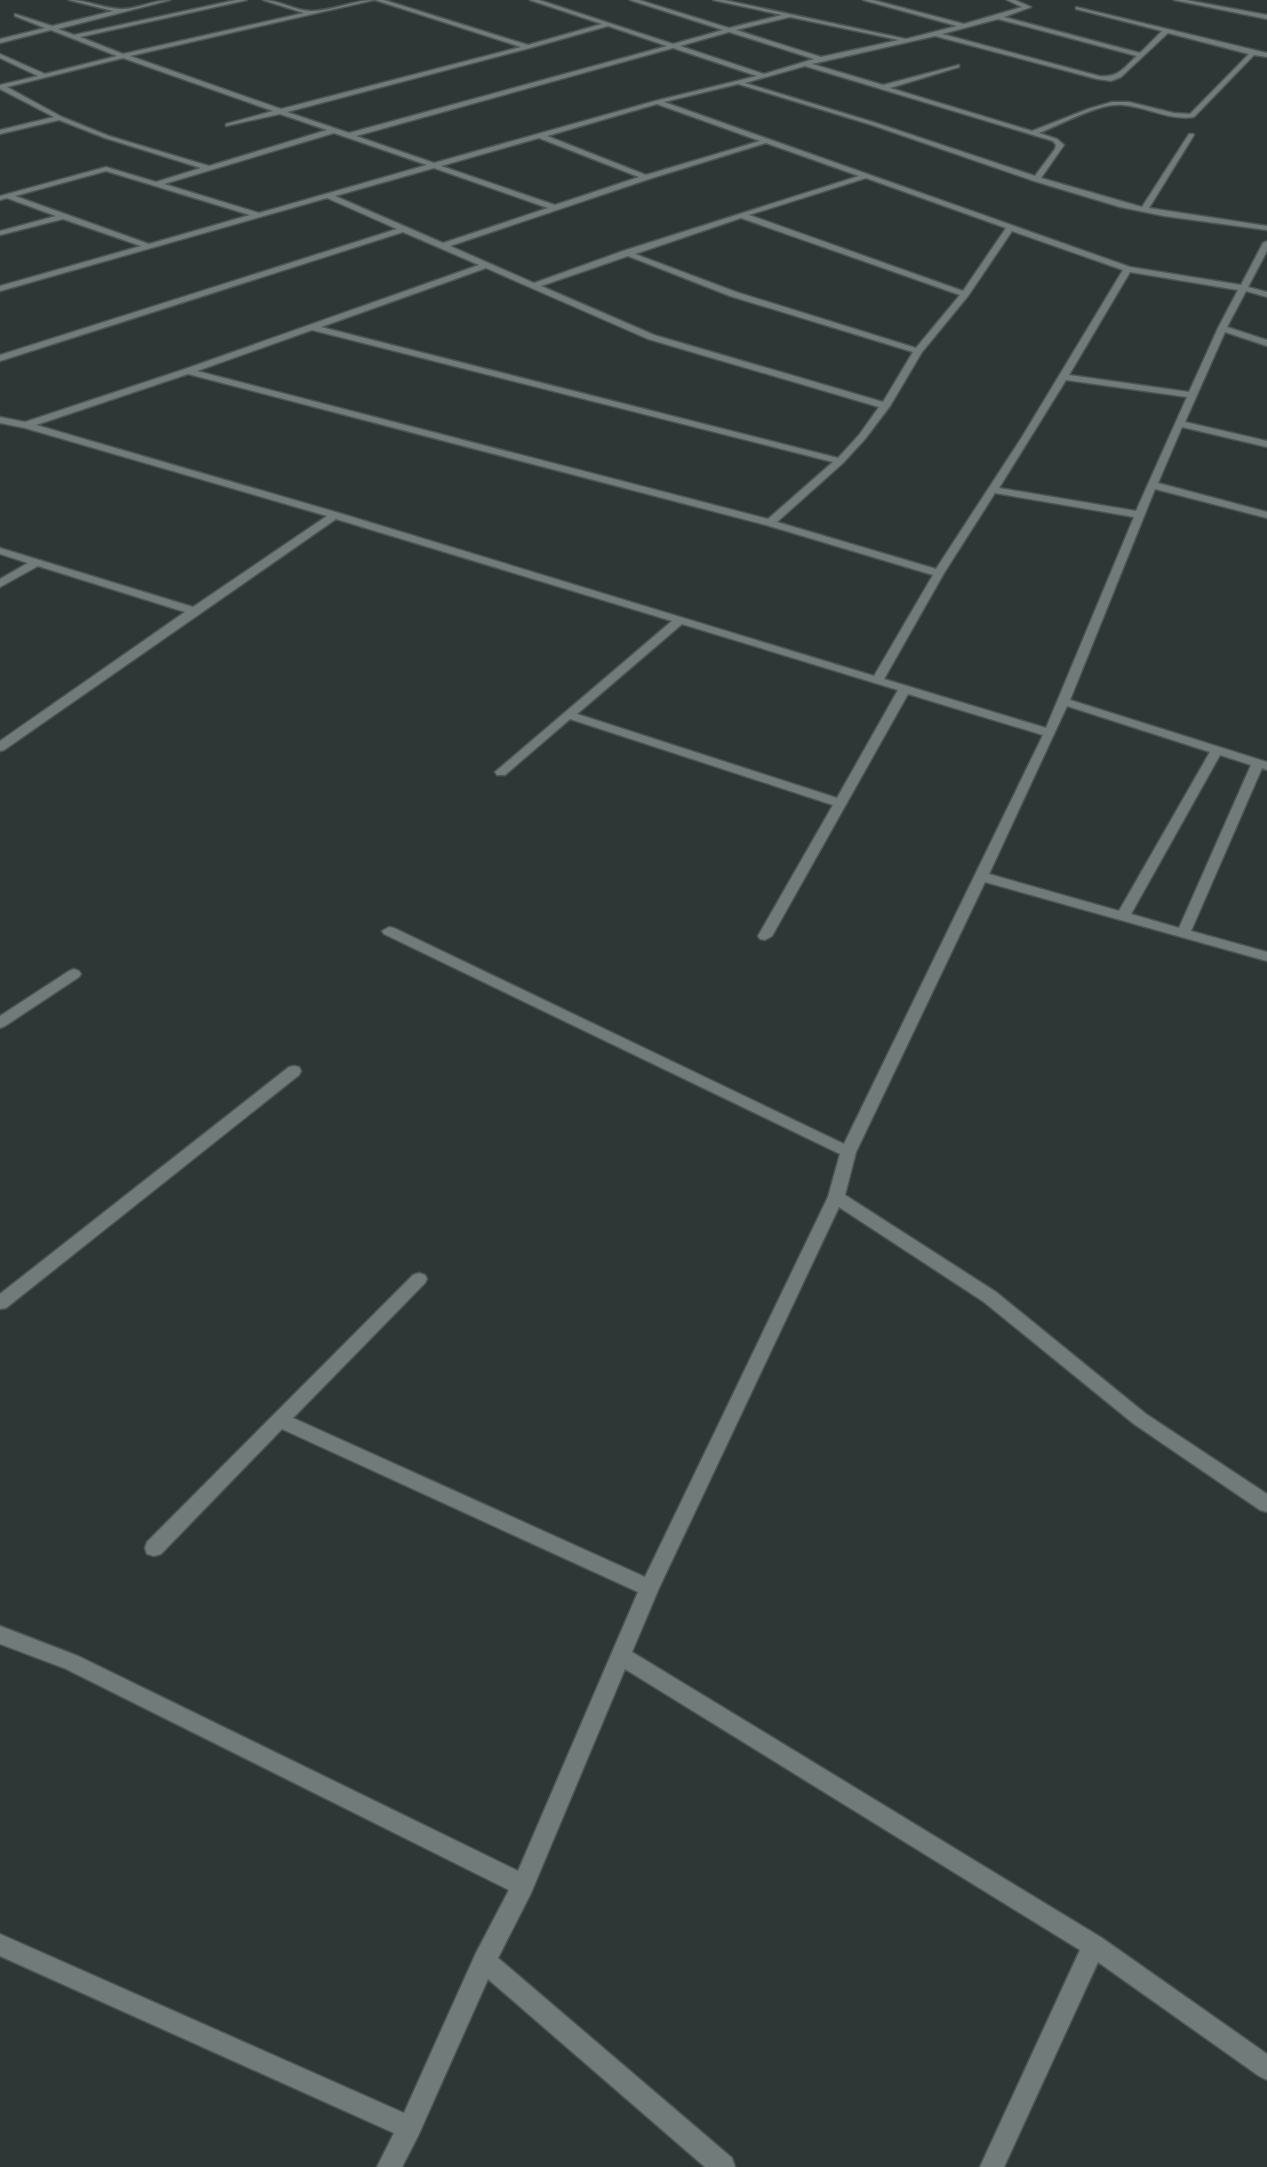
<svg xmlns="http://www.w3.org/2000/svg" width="1267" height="2167" font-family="Georgia,serif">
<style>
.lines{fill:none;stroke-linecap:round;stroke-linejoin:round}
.minor-casing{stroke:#4d5454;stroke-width:3}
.minor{fill:#707b7a;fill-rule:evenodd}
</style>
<rect width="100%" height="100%" fill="#2e3736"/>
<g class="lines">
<!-- minor casing -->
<g class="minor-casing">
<g id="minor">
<path d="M 69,0 C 87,0 102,8 120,9 C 135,10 153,0 170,0 L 58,29 L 74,35 L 236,0 L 247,0 L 80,37 L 123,54 L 304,13 L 263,0 C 280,0 297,12 312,11 C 333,11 353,0 374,0 L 130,56 L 281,109 L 521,47 L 375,0 L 384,0 L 528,45 L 602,24 L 530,0 L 539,0 L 673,44 L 723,30 L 630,0 L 639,0 L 729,28 L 782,15 L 713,0 L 724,0 L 906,39 L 957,26 L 863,0 L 873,0 L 964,24 L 1022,7 L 1007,0 L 1015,0 L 1031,7 L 1004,17 L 1140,53 L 1162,31 L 1076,9 L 1076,7 L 1267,53 L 1267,57 L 1254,55 L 1194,117 C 1170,121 1147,107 1123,105 C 1098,103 1063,124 1039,133 L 1057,139 L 1064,145 L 1041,178 L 1142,207 L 1189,134 L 1193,134 L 1194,135 L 1149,208 L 1267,226 L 1267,230 L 1164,216 L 1120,207 L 1034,181 L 872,125 L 738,84 L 664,102 L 1130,267 L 1241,285 L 1263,243 L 1267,241 L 1267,251 L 1248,287 L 1267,292 L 1267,297 L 1246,291 L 1227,327 L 1267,340 L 1267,346 L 1225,332 L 1185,422 L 1267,441 L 1267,447 L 1182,427 L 1158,483 L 1267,512 L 1267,518 L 1155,489 L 1070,700 L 1267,762 L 1267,770 L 1262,768 L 1191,931 L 1267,952 L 1267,961 L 985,882 L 856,1152 L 845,1195 L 996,1292 L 1146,1414 L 1267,1494 L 1267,1512 L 1260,1510 L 1134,1424 L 984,1302 L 839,1207 L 659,1588 L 632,1652 L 1102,1938 L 1267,2054 L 1267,2080 L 1259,2076 L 1098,1962 L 1004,2167 L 980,2167 L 1080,1950 L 625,1669 L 531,1893 L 498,1958 L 732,2158 L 735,2167 L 705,2167 L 488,1979 L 418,2136 L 402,2167 L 377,2167 L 394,2133 L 0,1956 L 0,1934 L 404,2113 L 476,1953 L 509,1890 L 64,1668 L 0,1644 L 0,1626 L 78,1656 L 518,1871 L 638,1592 L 282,1429 L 161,1554 L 154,1556 L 147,1554 L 145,1548 L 147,1542 L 413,1275 L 419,1273 L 425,1275 L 427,1279 L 425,1283 L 293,1418 L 645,1577 L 828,1197 L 840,1154 L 384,934 L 382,931 L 389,927 L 394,928 L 844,1144 L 1043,735 L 908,694 L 772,936 L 765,940 L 760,939 L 758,936 L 833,805 L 570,719 L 505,775 L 497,775 L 495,772 L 672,621 L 336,519 L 4,750 L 0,751 L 0,741 L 185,612 L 38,566 L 0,587 L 0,579 L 28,563 L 0,554 L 0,548 L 193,607 L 327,516 L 25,428 L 0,423 L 0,417 L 25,422 L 185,369 L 479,265 L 403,232 L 0,361 L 0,355 L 397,229 L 327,198 L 0,291 L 0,286 L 141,246 L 63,219 L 0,235 L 0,231 L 56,216 L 7,198 L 0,200 L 0,196 L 106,167 L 156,182 L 201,168 L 105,138 L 59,120 L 0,134 L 0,130 L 54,117 L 0,89 L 0,85 L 38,76 L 0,58 L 0,54 L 45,74 L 117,56 L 51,30 L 0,43 L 0,39 L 45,28 L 15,16 L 15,14 L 52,26 L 113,11 ZM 790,17 L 899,40 L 821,57 L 736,30 ZM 998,19 L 1137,56 C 1123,68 1119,78 1099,76 L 942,34 ZM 608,26 L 667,46 L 349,133 L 287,112 L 530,48 ZM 729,32 L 814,59 L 764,74 L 680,46 ZM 1168,33 L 1249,54 L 1190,114 L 1174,113 L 1129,102 L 1112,102 L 1088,109 L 1032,131 L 890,88 L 959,67 L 959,65 L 883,85 L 812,64 L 935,36 L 1097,79 L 1111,81 L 1121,77 ZM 673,48 L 757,76 L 655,101 L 434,163 L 356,136 ZM 123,58 L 273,111 L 226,124 L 226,126 L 280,114 L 327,130 L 209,166 L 109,136 L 62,117 L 7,87 ZM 805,66 L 1053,141 L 1056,145 L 1055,149 L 1035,176 L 876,123 L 745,83 ZM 657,104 L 760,141 L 646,175 L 547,136 ZM 334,133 L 427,165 L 259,213 L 164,184 ZM 539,138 L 639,177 L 555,205 L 441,166 ZM 766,143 L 859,176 L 623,251 L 534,283 L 450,246 L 649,179 ZM 434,168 L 548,208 L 443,243 L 335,196 ZM 106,171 L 250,215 L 149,244 L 15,196 ZM 866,178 L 1006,228 L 963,291 L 749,215 ZM 741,218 L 960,295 L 916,348 L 736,292 L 635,254 ZM 1012,231 L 1123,270 L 1022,437 L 936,569 L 777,522 L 843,463 L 865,439 L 890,406 L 922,352 L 968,296 ZM 628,256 L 730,296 L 913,352 L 883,402 L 654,335 L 541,286 ZM 486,268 L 648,339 L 879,407 L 859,435 L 838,458 L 321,327 ZM 1130,272 L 1238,290 L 1218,328 L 1189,392 L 1069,375 ZM 312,330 L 833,462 L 768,519 L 197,371 ZM 188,374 L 766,525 L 933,575 L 874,676 L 339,513 L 36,425 ZM 1066,380 L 1187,397 L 1136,511 L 999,488 ZM 995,493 L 1134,517 L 1046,728 L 884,679 L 944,573 ZM 682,624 L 898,690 L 837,798 L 577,714 ZM 1067,706 L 1210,752 L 1119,911 L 989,874 ZM 1220,755 L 1251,765 L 1179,928 L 1131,914 Z"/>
<polygon points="1174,0 1186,0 1267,15 1267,19"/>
<polygon points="74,969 79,971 81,974 79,977 5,1026 0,1028 0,1016 69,971"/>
<polygon points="294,1066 299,1067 301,1071 299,1075 6,1308 0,1309 0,1294 289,1067"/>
</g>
</g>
<!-- minor -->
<use href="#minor" class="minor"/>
</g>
</svg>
